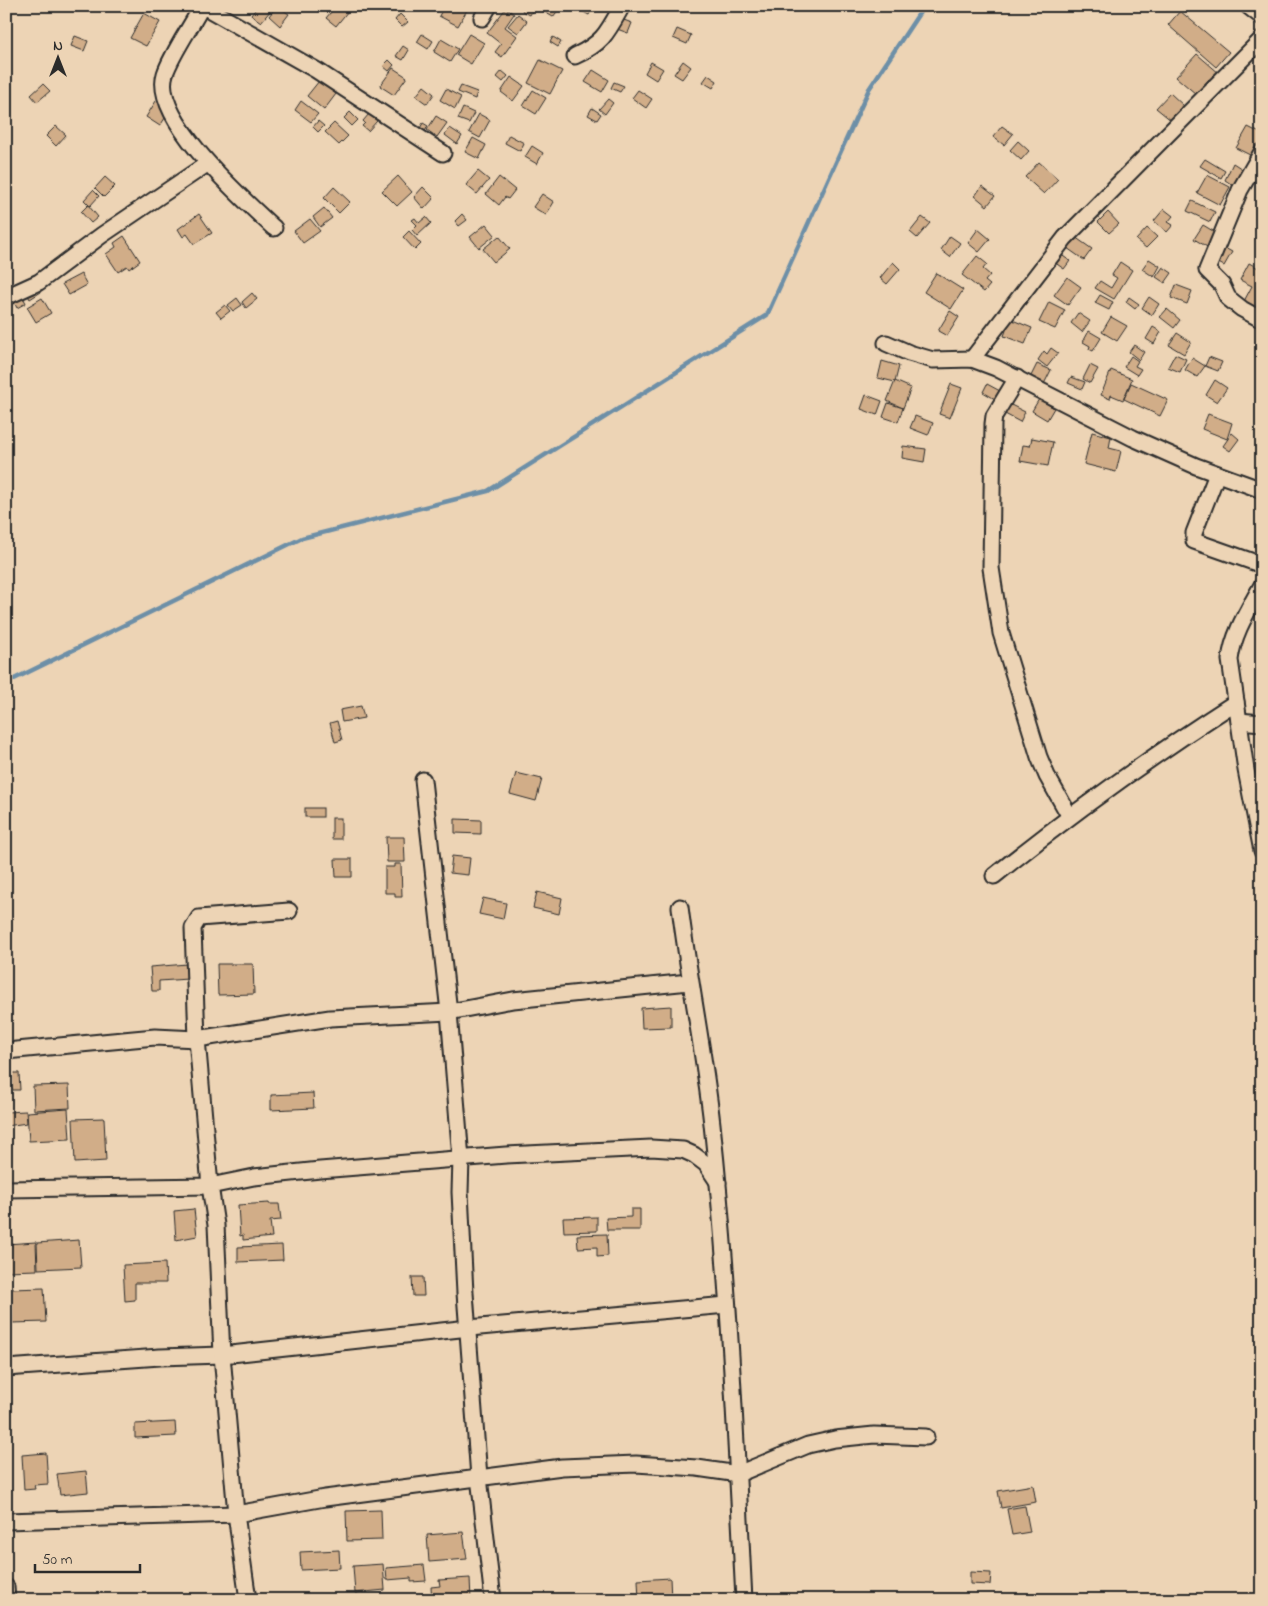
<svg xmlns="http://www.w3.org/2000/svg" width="1268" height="1606" font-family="'Indie Flower',sans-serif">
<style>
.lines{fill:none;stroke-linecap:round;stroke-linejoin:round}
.stream{stroke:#6d8fa7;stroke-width:4.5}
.building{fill:#d1ad88;stroke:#2b2b2b}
.street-casing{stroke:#2b2b2b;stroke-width:19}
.street{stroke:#edd4b5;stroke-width:15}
</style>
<rect width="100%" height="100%" fill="#edd4b5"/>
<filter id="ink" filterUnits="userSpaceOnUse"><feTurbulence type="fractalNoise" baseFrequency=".02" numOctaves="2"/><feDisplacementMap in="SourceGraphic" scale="10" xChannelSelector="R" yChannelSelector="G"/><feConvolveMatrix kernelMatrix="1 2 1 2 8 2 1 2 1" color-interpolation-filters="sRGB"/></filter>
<g filter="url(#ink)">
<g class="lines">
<!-- stream -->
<polyline class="stream" points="6,683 302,538 488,491 767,315 869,89 924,6"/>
</g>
<!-- building -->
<g class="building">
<polygon points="258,6 267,6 271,10 261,22 251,15"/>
<polygon points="277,6 289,14 280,26 269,16"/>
<polygon points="336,6 352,6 336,26 326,18"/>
<polygon points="444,6 461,6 467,10 458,26 439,16"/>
<polygon points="525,6 535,6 530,15 522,11"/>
<polygon points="544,6 555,6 559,9 553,17 541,10"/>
<polygon points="572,6 593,6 589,15"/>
<polygon points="506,8 514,14 505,27 517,36 502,57 495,52 501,44 487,33"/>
<polygon points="1180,11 1229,52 1216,67 1168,25"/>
<polygon points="144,13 160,22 146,46 130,38"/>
<polygon points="400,14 408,22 402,27 395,20"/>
<polygon points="518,14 527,21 518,33 508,26"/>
<polygon points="621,19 632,23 628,33 617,29"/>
<polygon points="677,29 691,35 687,44 673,38"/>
<polygon points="422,34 433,41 428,49 417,42"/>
<polygon points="469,34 484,43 471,64 456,55"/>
<polygon points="75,36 88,41 84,51 71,46"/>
<polygon points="553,37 561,42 558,47 550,42"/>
<polygon points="441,39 458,49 450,62 434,52"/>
<polygon points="403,46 409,50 403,60 396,56"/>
<polygon points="1197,54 1220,74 1213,82 1209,79 1196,94 1176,77"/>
<polygon points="389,60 394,65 389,71 383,66"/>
<polygon points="540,60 562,71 550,94 528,83"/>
<polygon points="683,61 691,67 682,79 674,74"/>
<polygon points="651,62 663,69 656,80 645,73"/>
<polygon points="393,68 407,77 394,95 380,86"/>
<polygon points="593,70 609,80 602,92 585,82"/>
<polygon points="502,71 508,76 503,82 497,77"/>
<polygon points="708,75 717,81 713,88 703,82"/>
<polygon points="511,77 524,86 513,101 501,92"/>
<polygon points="319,81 336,94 324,110 307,96"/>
<polygon points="614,82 624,86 620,92 611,88"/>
<polygon points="43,84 50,91 37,102 31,95"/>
<polygon points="424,86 434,94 427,104 416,96"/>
<polygon points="461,86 477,92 475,99 458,92"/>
<polygon points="446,89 461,97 455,109 440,100"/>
<polygon points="533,90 546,98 536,114 523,106"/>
<polygon points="638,90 652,99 646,108 632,98"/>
<polygon points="1170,93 1185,107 1172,121 1156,108"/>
<polygon points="608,99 613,103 605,114 599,109"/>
<polygon points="156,101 170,110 160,126 146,117"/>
<polygon points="301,101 318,114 311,122 295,110"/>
<polygon points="463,108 474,113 469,123 458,119"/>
<polygon points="592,108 601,114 597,120 588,115"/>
<polygon points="350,112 358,120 352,126 344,118"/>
<polygon points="369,114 377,121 368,131 362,126 365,123 363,121"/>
<polygon points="479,114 490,120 480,138 469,132"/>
<polygon points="436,116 447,123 437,137 427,130"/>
<polygon points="318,121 324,126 318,132 313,127"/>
<polygon points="334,123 348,136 339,145 325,132"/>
<polygon points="423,123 428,126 424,133 419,130"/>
<polygon points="56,126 66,135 56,146 46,136"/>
<polygon points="1002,126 1013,134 1004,145 993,137"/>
<polygon points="1248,127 1262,134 1262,144 1254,157 1236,148"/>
<polygon points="450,128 462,136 457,144 445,135"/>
<polygon points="509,135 524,143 520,151 505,143"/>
<polygon points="473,138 486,145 479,159 465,152"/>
<polygon points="1018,141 1029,151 1021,160 1010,150"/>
<polygon points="532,146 543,153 537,164 525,157"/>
<polygon points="1205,159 1225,171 1221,178 1200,166"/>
<polygon points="1039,162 1058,179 1044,194 1025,177"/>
<polygon points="1233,163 1247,172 1237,188 1225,180"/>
<polygon points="478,171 489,180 477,194 466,185"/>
<polygon points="1207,175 1230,187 1220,205 1197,193"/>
<polygon points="398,176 412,192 397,206 382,191"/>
<polygon points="105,177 115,186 104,197 95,188"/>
<polygon points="499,177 515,190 508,199 505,197 499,205 486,194"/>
<polygon points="982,186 995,196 987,206 975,196"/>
<polygon points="334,187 350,202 339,213 324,198"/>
<polygon points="423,187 434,198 424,209 414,197"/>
<polygon points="93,190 99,196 90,206 84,200"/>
<polygon points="542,194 554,202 546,215 533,207"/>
<polygon points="1192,201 1215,212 1210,222 1187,211"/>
<polygon points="88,205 98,217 91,223 81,212"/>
<polygon points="324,208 332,218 320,227 313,217"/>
<polygon points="1164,209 1173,216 1168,222 1173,225 1167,232 1154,221"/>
<polygon points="1108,212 1119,224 1109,233 1098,222"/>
<polygon points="199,214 212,233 194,244 187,234 183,237 178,229"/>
<polygon points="462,214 467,220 459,226 455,221"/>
<polygon points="426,217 431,223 417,236 412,230 417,225 412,220 415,218 419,223"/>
<polygon points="922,217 930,223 917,238 910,232"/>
<polygon points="310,219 320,231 303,243 294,231"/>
<polygon points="486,224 495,235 479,248 470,237"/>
<polygon points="1203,225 1218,234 1209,248 1194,239"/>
<polygon points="1147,228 1157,237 1146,248 1136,240"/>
<polygon points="978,229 990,239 979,252 968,243"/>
<polygon points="409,231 421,244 415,250 403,237"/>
<polygon points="124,236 140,261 129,269 127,266 118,272 106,254 116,247 114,243"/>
<polygon points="499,236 510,249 494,262 483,249"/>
<polygon points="950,236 960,243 950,257 941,250"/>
<polygon points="1075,237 1092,249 1084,260 1067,248"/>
<polygon points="1223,247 1232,252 1224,266 1215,261"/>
<polygon points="1060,254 1070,261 1064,269 1054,262"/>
<polygon points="977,256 987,264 983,269 990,275 985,281 990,285 984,292 962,275"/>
<polygon points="1149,259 1160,266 1154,277 1142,269"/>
<polygon points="893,262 900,269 887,284 880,278"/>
<polygon points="1120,262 1132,270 1114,299 1095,288 1100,281 1111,288 1117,278 1112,275"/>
<polygon points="1249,263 1262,270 1262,312 1243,303 1252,286 1240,280"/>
<polygon points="1163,267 1172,273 1165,283 1156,277"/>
<polygon points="936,273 963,290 951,309 924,292"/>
<polygon points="81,274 87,285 69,295 62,284"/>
<polygon points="1067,277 1081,287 1068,305 1054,295"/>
<polygon points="1176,285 1192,291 1187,304 1171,298"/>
<polygon points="39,287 41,292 30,299 27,294"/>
<polygon points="252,293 257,299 246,308 242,302"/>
<polygon points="1100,295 1113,302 1109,310 1095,303"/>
<polygon points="23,297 26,303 17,308 14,302"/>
<polygon points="1129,297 1139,304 1135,309 1126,302"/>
<polygon points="1149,297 1159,304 1152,315 1142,308"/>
<polygon points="42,298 51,313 36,322 27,307"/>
<polygon points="237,298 242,305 233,311 228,305"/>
<polygon points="1049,302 1065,310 1055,329 1039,322"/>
<polygon points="225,305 230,311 221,318 216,312"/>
<polygon points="1167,309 1180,320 1174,328 1160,317"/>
<polygon points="950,311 959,317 947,336 938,331"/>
<polygon points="1078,313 1090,321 1082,332 1071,323"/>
<polygon points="1111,317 1127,326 1117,341 1102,332"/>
<polygon points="1010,319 1032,328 1025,344 1004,336"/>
<polygon points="1153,327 1161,332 1154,344 1146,339"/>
<polygon points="1089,331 1101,338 1093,351 1089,349 1090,346 1083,342"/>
<polygon points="1177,333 1191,342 1184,354 1169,345"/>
<polygon points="1134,345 1144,352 1139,360 1129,352"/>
<polygon points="1051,348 1058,353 1047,367 1038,360 1044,351 1047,354"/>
<polygon points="1175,354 1186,359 1180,372 1168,367"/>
<polygon points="1131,356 1138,361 1135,366 1141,369 1137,375 1124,367"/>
<polygon points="1209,357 1222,362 1218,371 1205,366"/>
<polygon points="1192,358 1205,366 1197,377 1185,370"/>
<polygon points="882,361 899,366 895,382 878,378"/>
<polygon points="1037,364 1051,370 1044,384 1030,378"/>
<polygon points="1090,365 1098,369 1090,383 1083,379"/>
<polygon points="1111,370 1132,379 1123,400 1111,395 1110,399 1101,395"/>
<polygon points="1071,377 1085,382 1082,389 1068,383"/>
<polygon points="1215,380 1227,388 1217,402 1206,395"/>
<polygon points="895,381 911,388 903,408 887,401"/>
<polygon points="1131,383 1168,400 1160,416 1124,399"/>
<polygon points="951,384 962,388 950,418 939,414"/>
<polygon points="987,384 1000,391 995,399 983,392"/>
<polygon points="866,395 882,401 877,415 861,409"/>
<polygon points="1039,399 1054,408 1047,420 1032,411"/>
<polygon points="888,403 903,408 898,422 883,417"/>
<polygon points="1009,404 1025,412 1020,422 1005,414"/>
<polygon points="1208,414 1232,423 1227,439 1202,429"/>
<polygon points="915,416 933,423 928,435 910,428"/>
<polygon points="1092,432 1111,437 1109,448 1121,451 1116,472 1084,464"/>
<polygon points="1232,433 1239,439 1230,451 1223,446"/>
<polygon points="1032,438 1053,442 1048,466 1020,461 1023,445 1030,446"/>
<polygon points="903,446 926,449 924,462 902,458"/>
<polygon points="361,706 364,718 342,722 340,710"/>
<polygon points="337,721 342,740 335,742 330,723"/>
<polygon points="516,773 542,779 536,801 510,794"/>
<rect x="305" y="808" width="18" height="9"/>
<rect x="332" y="818" width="9" height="21"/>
<polygon points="455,819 481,820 481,834 455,833"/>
<polygon points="386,837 404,837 405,862 387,862"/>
<polygon points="452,856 470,858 468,875 450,873"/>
<polygon points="335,859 352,859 352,877 336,877"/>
<polygon points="395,864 401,864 402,897 395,897 395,893 385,893 385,867 395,867"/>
<polygon points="537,892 562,898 559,914 533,908"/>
<polygon points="483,898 506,903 503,919 479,914"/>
<polygon points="187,964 188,979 159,981 159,991 152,991 150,967"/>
<polygon points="217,964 253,964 254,994 218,995"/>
<polygon points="671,1006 671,1027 642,1028 641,1008"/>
<polygon points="6,1073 19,1073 20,1090 6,1090"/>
<polygon points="69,1085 70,1108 34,1110 33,1086"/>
<polygon points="313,1093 314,1108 271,1110 271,1095"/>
<polygon points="68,1109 70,1139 29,1141 27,1112"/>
<polygon points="26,1111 27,1123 6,1126 6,1112"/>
<polygon points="104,1118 106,1161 75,1163 73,1119"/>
<polygon points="269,1203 269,1204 279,1204 281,1220 270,1221 272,1237 243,1240 243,1235 240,1236 238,1205"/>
<polygon points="194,1209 197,1236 176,1240 174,1211"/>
<polygon points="631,1209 640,1209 640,1230 607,1230 606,1218 631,1217"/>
<polygon points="597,1217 597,1231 564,1232 563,1218"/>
<polygon points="607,1234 608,1256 597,1257 597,1247 578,1248 577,1235"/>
<polygon points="79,1240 81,1267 38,1269 37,1243"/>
<polygon points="36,1242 37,1270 6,1271 6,1244"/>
<polygon points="282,1245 283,1260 238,1262 238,1247"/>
<polygon points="165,1263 166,1283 135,1283 135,1300 125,1301 123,1265"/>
<polygon points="412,1277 423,1277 424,1296 413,1296"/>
<polygon points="44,1288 46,1322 12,1323 11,1289"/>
<polygon points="175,1422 176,1436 135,1438 135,1424"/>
<polygon points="46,1453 48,1484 34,1485 35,1489 24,1490 22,1455"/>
<polygon points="86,1471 88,1492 60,1495 57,1474"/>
<polygon points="1033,1485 1036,1502 1001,1508 998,1491"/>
<polygon points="1025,1506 1030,1532 1012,1535 1007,1509"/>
<polygon points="381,1510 382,1540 347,1541 346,1511"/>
<polygon points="463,1532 467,1559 429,1562 427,1535"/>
<polygon points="339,1550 340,1568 301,1570 300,1552"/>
<polygon points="383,1564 385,1590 355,1593 353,1566"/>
<polygon points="424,1565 426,1581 411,1582 411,1578 387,1580 386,1568"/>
<polygon points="970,1572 991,1573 990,1585 970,1584"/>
<polygon points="470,1578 471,1600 432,1600 431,1587 440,1586 439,1580"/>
<polygon points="670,1578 671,1600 639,1600 638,1580"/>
</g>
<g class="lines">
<!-- street casing -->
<g class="street-casing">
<g id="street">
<path d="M 202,6 C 192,25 171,55 165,74 C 151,118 244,200 274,228"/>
<polyline points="203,6 316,70 443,153"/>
<polyline points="1248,6 1262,17"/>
<polyline points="482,18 489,6"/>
<path d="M 575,56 C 603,43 607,33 622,6"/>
<polyline points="1262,152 1240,190 1207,270 1222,285 1228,298 1242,309 1262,320"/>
<polyline points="6,297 39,282 102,235 207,164"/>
<polyline points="886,343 909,353 933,360 972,359 996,368 1133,438 1196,466 1262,490"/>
<polyline points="972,359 1065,238 1262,39"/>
<polyline points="1017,378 994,416 993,424 991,568 1001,633 1039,757 1047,776 1069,815"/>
<polyline points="1217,474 1194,533 1194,541 1262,565"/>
<path d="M 1262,585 C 1249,609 1233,633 1230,660 L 1246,770 L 1262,851"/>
<polyline points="1239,721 1262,723"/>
<polyline points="423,780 449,1012 461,1159 460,1192 465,1293 479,1477 493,1600"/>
<path d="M 994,876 C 1072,813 1152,756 1236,702"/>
<path d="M 680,907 C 689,980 704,1051 712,1124 C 729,1282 736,1441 744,1600"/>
<polyline points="6,1051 155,1037 197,1039 330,1018 449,1012 513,1000 689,982"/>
<polyline points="6,1189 210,1186 254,1177 320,1170 506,1155 651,1148 683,1150 694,1155 706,1164 718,1182"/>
<polyline points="6,1368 160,1357 222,1355 469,1328 727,1305"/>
<polyline points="6,1521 236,1514 325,1498 562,1467 636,1464 697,1468 738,1474 808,1445 835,1439 874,1435 926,1437"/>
<polyline points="6,1587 7,1600"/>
<polyline points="248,1600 236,1514 222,1355 216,1225 210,1186 197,1039 193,928 199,918 289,911"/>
</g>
</g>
<!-- street -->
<use href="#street" class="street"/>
</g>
</g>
<!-- margin -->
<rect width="1268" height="1606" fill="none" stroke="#edd4b5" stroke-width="25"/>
<rect x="12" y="12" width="1243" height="1581" fill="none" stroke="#2b2b2b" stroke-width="2" filter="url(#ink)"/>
<!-- north arrow -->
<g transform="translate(58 58)" stroke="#edd4b5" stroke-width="4" paint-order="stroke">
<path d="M0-4L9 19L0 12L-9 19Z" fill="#2b2b2b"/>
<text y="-8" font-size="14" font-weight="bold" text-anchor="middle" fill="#2b2b2b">N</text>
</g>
<!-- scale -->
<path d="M35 1564v8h105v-8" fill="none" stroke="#2b2b2b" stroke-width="2.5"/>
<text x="42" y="1564" font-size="15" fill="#2b2b2b" stroke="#edd4b5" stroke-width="4" paint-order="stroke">50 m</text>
</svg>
